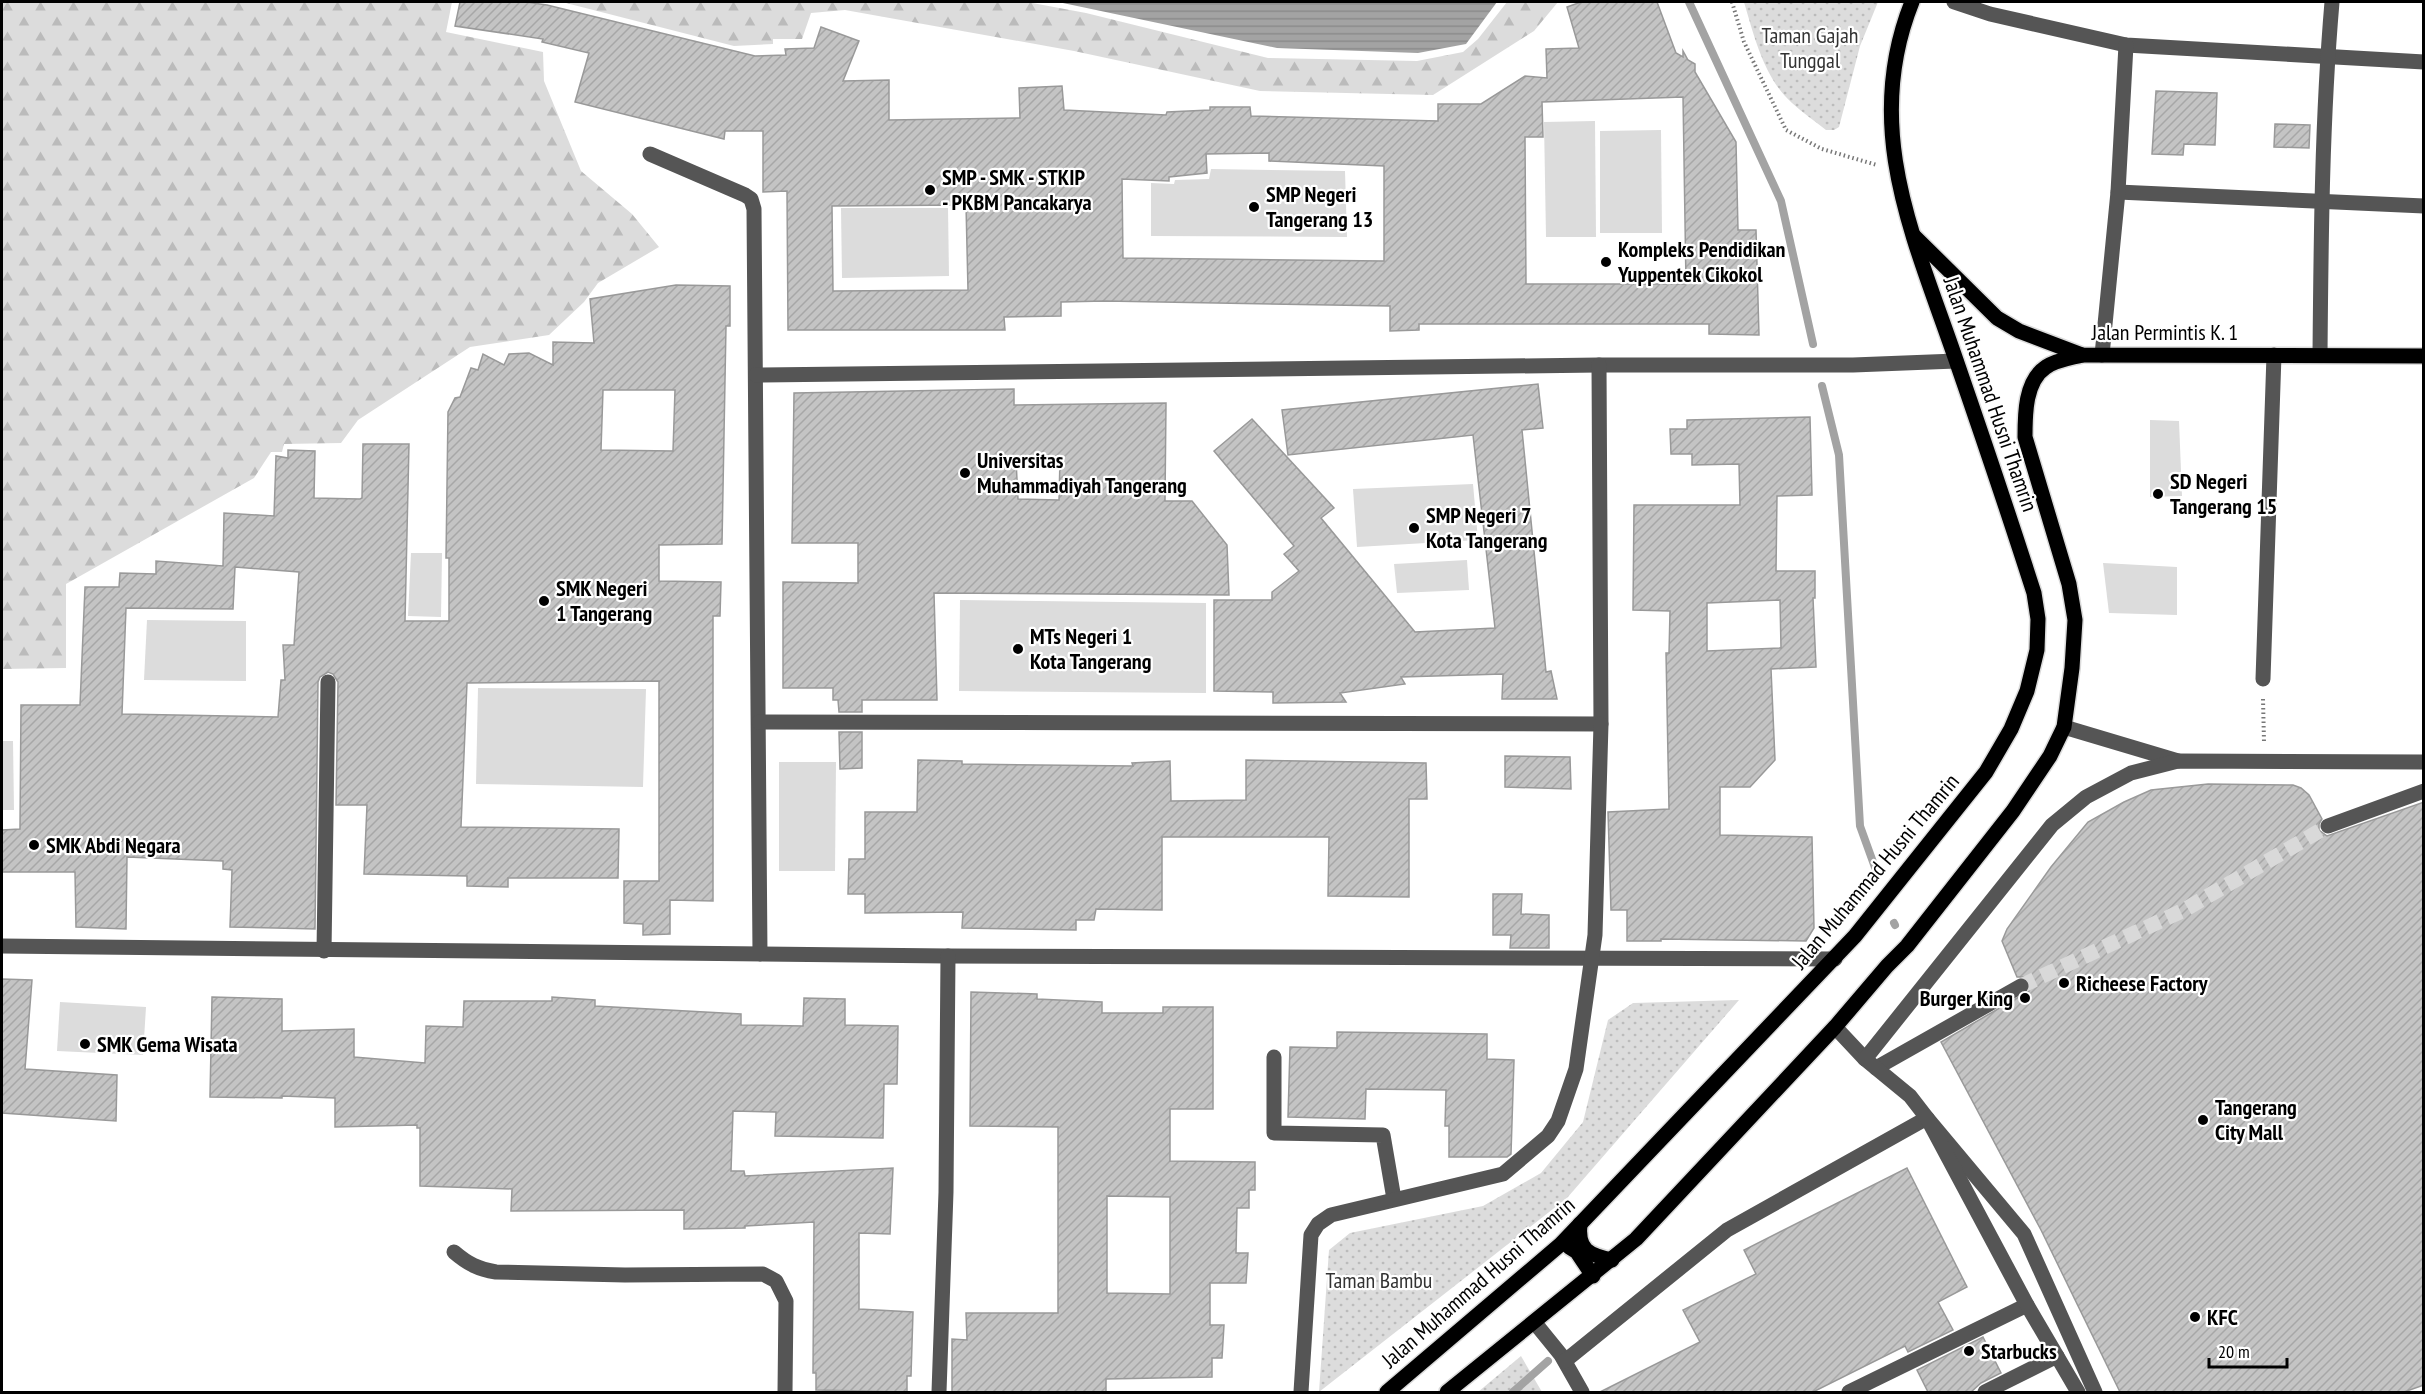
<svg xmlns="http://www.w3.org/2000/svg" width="2425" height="1394" font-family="'PT Sans Narrow',sans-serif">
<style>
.grass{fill:#dcdcdc}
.forest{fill:url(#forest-firs)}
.park{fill:url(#park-dots)}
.water{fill:url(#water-rules)}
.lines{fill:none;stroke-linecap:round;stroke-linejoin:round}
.stream{stroke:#a3a3a3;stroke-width:8}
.building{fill:url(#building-hatch);stroke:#999;stroke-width:1.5;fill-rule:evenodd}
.minor-tunnel{stroke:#d9d9d9;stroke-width:15;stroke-dasharray:15 8;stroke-linecap:butt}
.major-casing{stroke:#dbdbdb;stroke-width:18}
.path{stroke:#777;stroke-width:4;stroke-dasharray:1.5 3;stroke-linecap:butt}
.minor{stroke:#555;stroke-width:15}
.major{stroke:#000;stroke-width:15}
.poi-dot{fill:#000;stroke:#fff;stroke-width:2}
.labels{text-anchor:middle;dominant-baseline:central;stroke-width:4.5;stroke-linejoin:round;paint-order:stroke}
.park-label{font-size:22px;fill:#333;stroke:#fff}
.poi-label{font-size:22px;font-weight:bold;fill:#000;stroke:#fff;text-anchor:start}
.street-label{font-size:22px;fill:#000;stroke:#fff}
</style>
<defs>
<pattern id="forest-firs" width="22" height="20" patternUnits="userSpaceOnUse" patternTransform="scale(1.5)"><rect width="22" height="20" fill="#dcdcdc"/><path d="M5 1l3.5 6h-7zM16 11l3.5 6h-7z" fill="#bbb"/></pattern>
<pattern id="park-dots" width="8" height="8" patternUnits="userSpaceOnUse" patternTransform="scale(1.5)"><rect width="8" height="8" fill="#dcdcdc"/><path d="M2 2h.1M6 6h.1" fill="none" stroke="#bbb" stroke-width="1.8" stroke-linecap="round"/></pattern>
<pattern id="water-rules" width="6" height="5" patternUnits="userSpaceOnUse" patternTransform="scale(1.5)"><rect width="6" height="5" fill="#a3a3a3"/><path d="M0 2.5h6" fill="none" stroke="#8b8b8b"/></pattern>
<pattern id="building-hatch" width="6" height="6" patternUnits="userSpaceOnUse" patternTransform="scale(1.5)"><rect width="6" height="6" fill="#c4c4c4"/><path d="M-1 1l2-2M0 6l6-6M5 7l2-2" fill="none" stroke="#a7a7a7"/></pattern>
</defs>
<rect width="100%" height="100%" fill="#fff"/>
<!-- grass -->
<g class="grass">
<polygon points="1595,121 1596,237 1546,237 1544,122"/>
<polygon points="1661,130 1662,233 1600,233 1600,131"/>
<polygon points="1211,169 1345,171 1347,237 1151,236 1151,183 1174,184 1175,180 1209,179"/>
<polygon points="841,208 948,208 949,276 842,278"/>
<polygon points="2150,420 2179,421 2182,496 2150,497"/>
<polygon points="1473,484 1478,540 1357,547 1353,489"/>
<polygon points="411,553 442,553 441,617 408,616"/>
<polygon points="1467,560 1469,590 1397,593 1394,564"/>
<polygon points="2103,563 2177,567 2177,615 2109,613"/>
<polygon points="960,600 1206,603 1206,693 959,691"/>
<polygon points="147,620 246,621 246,681 144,680"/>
<polygon points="478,688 646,689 643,787 476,784"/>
<polygon points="2,741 13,741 14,810 2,810"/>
<polygon points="779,762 836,762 835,871 779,871"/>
<polygon points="60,1002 146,1007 143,1055 57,1051"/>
</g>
<!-- forest -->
<g class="forest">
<polygon points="2,2 452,2 446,32 543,52 544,81 581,171 632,214 659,247 598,283 584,302 549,335 470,347 358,420 341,443 284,444 282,452 271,452 254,478 66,584 66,668 2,669"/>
<polygon points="562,2 1027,2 1086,13 1268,58 1417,61 1463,52 1478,39 1507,2 1558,2 1534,31 1433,95 1260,91 1074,51 845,10 811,13 802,39 773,39 773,44 734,46"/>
</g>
<!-- park -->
<g class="park">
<path d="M 1744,2 L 1878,2 L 1860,46 L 1839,127 L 1834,130 L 1826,130 C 1815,121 1803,113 1792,103 C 1764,78 1754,36 1744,2 Z"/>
<polygon points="1739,1000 1567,1198 1319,1392 1329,1250 1350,1233 1483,1206 1541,1173 1583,1122 1608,1020 1633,1003"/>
<polygon points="1521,1356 1542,1392 1478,1392"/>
</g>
<!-- water -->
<polygon class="water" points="1058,2 1497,2 1466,44 1418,53 1277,48"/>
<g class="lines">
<!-- stream -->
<g class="stream">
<polyline points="1689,2 1781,201 1813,344"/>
<polyline points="1822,386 1839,455 1860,826 1877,873"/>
<polyline points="1894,923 1895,925"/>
<polyline points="1513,1392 1548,1361"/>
</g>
</g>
<!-- building -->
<g class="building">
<path d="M 460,2 L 526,2 L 547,5 L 755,56 L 786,55 L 785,49 L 814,48 L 821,27 L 859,41 L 843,81 L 889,80 L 889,120 L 1020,118 L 1019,88 L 1062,86 L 1064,110 L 1166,115 L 1167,112 L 1210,110 L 1210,107 L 1250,107 L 1251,116 L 1438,121 L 1438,104 L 1481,104 L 1525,76 L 1547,78 L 1546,49 L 1579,48 L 1567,7 L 1581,2 L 1657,2 L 1676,53 L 1683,57 L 1683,51 L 1688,60 L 1695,64 L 1695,72 L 1736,142 L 1738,230 L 1756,230 L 1759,335 L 1709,334 L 1709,324 L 1419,324 L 1419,330 L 1390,331 L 1390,306 L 1105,301 L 1061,302 L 1061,316 L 1004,317 L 1005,330 L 788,330 L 787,191 L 763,192 L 763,131 L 725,131 L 724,139 L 575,102 L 589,53 L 542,42 L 543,39 L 455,26 ZM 1683,97 L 1686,284 L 1526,284 L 1525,137 L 1543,137 L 1542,102 ZM 1269,153 L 1269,161 L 1384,166 L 1384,261 L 1123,258 L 1122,179 L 1169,181 L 1169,177 L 1207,173 L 1206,154 ZM 966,205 L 968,290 L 833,291 L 832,206 Z"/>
<polygon points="2156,91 2217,93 2215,145 2184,144 2183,155 2152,154"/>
<polygon points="2275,124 2310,125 2309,148 2274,147"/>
<path d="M 676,285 L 730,286 L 730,326 L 726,326 L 722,544 L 659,545 L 659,581 L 721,582 L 720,616 L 713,616 L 713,901 L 670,900 L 670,934 L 643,935 L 643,924 L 624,923 L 624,881 L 659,881 L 659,681 L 467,683 L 461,827 L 619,829 L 618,878 L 508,878 L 508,887 L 467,886 L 467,876 L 364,874 L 367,805 L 336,805 L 338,682 L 333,674 L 328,672 L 320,677 L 318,682 L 315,929 L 230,927 L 232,870 L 223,869 L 223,861 L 127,857 L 126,929 L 76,927 L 75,872 L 2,872 L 2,830 L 20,829 L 21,705 L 80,705 L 85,587 L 119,587 L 120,573 L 156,574 L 156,561 L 223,566 L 224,513 L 274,516 L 276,456 L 288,458 L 288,450 L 315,451 L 314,498 L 360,499 L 362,498 L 363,444 L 409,444 L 405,621 L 449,621 L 449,558 L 446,558 L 448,412 L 455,398 L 460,397 L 471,368 L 478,370 L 483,354 L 504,365 L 509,354 L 529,353 L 553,365 L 553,342 L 594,343 L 590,299 ZM 603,390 L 675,390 L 673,451 L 601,450 ZM 235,567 L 299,572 L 294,645 L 283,645 L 285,680 L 281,680 L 278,717 L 122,714 L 126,608 L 233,609 Z"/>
<polygon points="1538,384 1543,428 1522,430 1546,672 1551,671 1557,699 1502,699 1503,674 1401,677 1405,684 1340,693 1346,702 1273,703 1273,692 1214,691 1214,600 1272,600 1272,592 1299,571 1284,554 1294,546 1214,451 1252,419 1334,508 1321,518 1415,632 1495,628 1473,435 1288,455 1282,410"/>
<path d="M 1014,389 L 1014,405 L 1166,403 L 1165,501 L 1192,501 L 1227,545 L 1229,595 L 934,593 L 937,700 L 862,700 L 862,712 L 839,712 L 838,700 L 833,700 L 833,688 L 783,688 L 783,582 L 858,583 L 858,543 L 792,543 L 794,393 ZM 1060,459 L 1059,500 L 1018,499 L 1016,460 Z"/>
<path d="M 1810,417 L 1812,495 L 1777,496 L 1776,571 L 1815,571 L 1815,598 L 1813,598 L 1816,667 L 1771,669 L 1775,760 L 1750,787 L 1720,787 L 1720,835 L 1812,837 L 1814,928 L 1806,941 L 1661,939 L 1661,941 L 1627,941 L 1627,910 L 1611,910 L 1608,812 L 1669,809 L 1666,653 L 1669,653 L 1670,611 L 1633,610 L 1634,505 L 1740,505 L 1739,464 L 1692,465 L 1692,454 L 1671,454 L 1670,429 L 1687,429 L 1687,420 ZM 1780,600 L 1781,648 L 1707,651 L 1707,603 Z"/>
<polygon points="839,732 862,732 862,768 840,769"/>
<polygon points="1505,756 1570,757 1571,789 1505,787"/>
<polygon points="918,760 962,761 962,764 1133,766 1132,763 1170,761 1171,801 1246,800 1246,760 1426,763 1427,799 1409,799 1409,897 1328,896 1329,837 1162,837 1162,910 1096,909 1094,920 1076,920 1076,930 962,928 963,912 865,913 865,894 848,894 849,859 865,859 865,812 917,812"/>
<polygon points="2208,784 2293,785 2301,788 2309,795 2322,819 2319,824 2319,830 2327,836 2424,802 2424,1385 2404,1392 2120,1392 2041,1230 1941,1042 2029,991 2030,982 2025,977 2017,977 2002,941 2007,929 2051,867 2088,822 2124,802 2151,790"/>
<polygon points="1493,894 1522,894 1521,914 1549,915 1549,948 1510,948 1511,935 1493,935"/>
<polygon points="2,979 32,980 25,1069 117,1075 116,1121 2,1113"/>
<path d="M 971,992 L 1037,994 L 1037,999 L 1102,1002 L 1102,1013 L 1163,1013 L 1163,1007 L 1213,1007 L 1213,1109 L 1170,1109 L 1170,1161 L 1255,1162 L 1255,1190 L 1249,1190 L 1249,1208 L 1237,1208 L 1236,1253 L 1248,1253 L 1246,1283 L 1210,1283 L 1210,1325 L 1224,1325 L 1222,1358 L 1212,1358 L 1212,1377 L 1106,1379 L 1106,1392 L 952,1392 L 952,1339 L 967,1340 L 966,1313 L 1058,1313 L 1058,1127 L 970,1126 ZM 1107,1196 L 1170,1197 L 1170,1294 L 1107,1293 Z"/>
<polygon points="212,997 282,999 282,1031 354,1029 354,1057 425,1063 426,1026 463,1027 464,1001 552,1001 552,997 595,1000 595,1006 741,1014 741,1025 803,1026 804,998 845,999 845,1025 898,1026 897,1084 884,1084 883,1138 775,1136 776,1112 733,1111 731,1171 744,1171 745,1176 893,1168 890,1234 859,1233 859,1309 913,1312 911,1376 907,1376 907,1392 816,1390 816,1373 813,1373 814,1222 745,1226 745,1228 684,1229 684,1210 511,1211 512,1189 420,1186 420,1128 417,1128 417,1125 335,1127 335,1098 282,1096 282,1098 210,1097"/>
<polygon points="1337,1032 1487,1034 1487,1059 1514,1060 1511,1154 1507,1157 1449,1157 1449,1126 1445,1126 1446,1090 1366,1089 1365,1119 1288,1117 1290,1047 1337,1048"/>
<polygon points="1907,1168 1967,1287 1938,1302 1953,1330 1908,1352 1905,1346 1813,1392 1600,1392 1700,1342 1683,1310 1756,1274 1744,1250"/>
<polygon points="1983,1337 2001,1373 1981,1383 1971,1392 1928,1392 1917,1370"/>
</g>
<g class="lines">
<!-- minor-tunnel -->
<polyline class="minor-tunnel" points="2021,986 2184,910 2328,826"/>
<!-- major casing -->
<g class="major-casing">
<g id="major">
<polyline points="1914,236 1997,318 2019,331 2082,355 2424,356"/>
<path d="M 1580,1224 C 1577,1250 1589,1255 1612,1260"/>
<polyline points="1569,1247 1577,1252 1593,1276"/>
<path d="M 1387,1392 L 1561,1244 L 1855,936 L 1986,772 L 2011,729 L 2027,691 L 2037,650 L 2038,619 L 2034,593 C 2009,515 1983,438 1956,360 C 1915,240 1861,129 1912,2"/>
<path d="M 1447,1392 L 1636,1239 L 1835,1027 L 1887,966 L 1907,946 L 2013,811 L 2050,756 L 2064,727 L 2072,668 L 2075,620 L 2069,584 L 2025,437 C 2025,414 2025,381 2046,367 C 2056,360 2071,358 2082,355"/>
</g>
</g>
<!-- path -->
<g class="path">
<polyline points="1732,2 1744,42 1786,130 1822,149 1877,165"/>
<polyline points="2263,699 2264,742"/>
</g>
<!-- minor -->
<g class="minor">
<polyline points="1954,2 1990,14 2126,45 2424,62"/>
<polyline points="650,154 745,195 751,199 754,209 760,954"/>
<polyline points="2118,192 2424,206"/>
<polyline points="2102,355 2118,192 2126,45"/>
<path d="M 2320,355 C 2321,237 2322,119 2332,2"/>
<polyline points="756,375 1599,365 1853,365 1956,361"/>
<polyline points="2263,679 2274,355"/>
<polyline points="759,722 1601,724 1599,365"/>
<polyline points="2064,727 2178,761"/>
<polyline points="2328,826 2424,791"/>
<polyline points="2,946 948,956 1835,959"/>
<polyline points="324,951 328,682"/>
<polyline points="1835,1027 1865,1059"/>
<polyline points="1274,1057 1274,1133 1383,1135 1394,1199"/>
<polyline points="1876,1068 2021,986"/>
<path d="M 454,1252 C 468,1264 478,1269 496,1272 L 625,1275 L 763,1274 L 776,1281 L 786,1301 L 785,1392"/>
<polyline points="1535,1323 1561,1355 1582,1392"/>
<polyline points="1565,1361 1727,1230 1927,1118 2024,1234 2095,1392"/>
<polyline points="939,1392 946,1192 948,956"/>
<polyline points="1301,1392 1311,1235 1318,1224 1331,1215 1503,1174 1548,1136 1558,1121 1576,1069 1595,935 1601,724"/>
<polyline points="1849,1392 2027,1305"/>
<polyline points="1985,1392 2057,1356"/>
<polyline points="2078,1392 2027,1305 1927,1118 1910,1096 1865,1059 2052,825 2086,797 2131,773 2178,761 2424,762"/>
</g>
<!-- major -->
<use href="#major" class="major"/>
</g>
<!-- markers -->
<g class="poi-dot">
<circle cx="930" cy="190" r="6"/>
<circle cx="1254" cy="207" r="6"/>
<circle cx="1606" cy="262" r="6"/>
<circle cx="965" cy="473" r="6"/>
<circle cx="2158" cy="494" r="6"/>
<circle cx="1414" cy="528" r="6"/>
<circle cx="544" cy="601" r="6"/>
<circle cx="1018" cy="649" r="6"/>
<circle cx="34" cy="845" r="6"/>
<circle cx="2064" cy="983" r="6"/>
<circle cx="2025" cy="998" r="6"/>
<circle cx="85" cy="1044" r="6"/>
<circle cx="2203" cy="1120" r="6"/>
<circle cx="2195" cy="1317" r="6"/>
<circle cx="1969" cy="1351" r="6"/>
</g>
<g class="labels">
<!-- park labels -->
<g class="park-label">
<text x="1810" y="35">Taman Gajah<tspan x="1810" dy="25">Tunggal</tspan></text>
<text x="1379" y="1280">Taman Bambu</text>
</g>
<!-- poi labels -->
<g class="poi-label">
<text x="942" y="177">SMP - SMK - STKIP<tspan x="942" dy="25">- PKBM Pancakarya</tspan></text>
<text x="1266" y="194">SMP Negeri<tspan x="1266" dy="25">Tangerang 13</tspan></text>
<text x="1618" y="249">Kompleks Pendidikan<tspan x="1618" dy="25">Yuppentek Cikokol</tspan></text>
<text x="977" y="460">Universitas<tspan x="977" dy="25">Muhammadiyah Tangerang</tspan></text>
<text x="2170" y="481">SD Negeri<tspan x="2170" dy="25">Tangerang 15</tspan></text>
<text x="1426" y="515">SMP Negeri 7<tspan x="1426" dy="25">Kota Tangerang</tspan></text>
<text x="556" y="588">SMK Negeri<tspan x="556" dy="25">1 Tangerang</tspan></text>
<text x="1030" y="636">MTs Negeri 1<tspan x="1030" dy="25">Kota Tangerang</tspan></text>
<text x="46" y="845">SMK Abdi Negara</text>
<text x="2076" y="983">Richeese Factory</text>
<text x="2013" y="998" text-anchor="end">Burger King</text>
<text x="97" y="1044">SMK Gema Wisata</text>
<text x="2215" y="1107">Tangerang<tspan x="2215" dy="25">City Mall</tspan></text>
<text x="2207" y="1317">KFC</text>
<text x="1981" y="1351">Starbucks</text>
</g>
<!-- street labels -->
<g class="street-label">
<text x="2165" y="332">Jalan Permintis K. 1</text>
<text transform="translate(1991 394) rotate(71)">Jalan Muhammad Husni Thamrin</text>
<text transform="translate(1875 871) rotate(-50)">Jalan Muhammad Husni Thamrin</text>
<text transform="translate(1478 1282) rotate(-41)">Jalan Muhammad Husni Thamrin</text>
</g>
</g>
<!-- border -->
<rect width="2425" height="1394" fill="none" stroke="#000000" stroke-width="6"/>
<!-- scale -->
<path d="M2209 1358v9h78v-9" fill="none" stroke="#000000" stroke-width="3"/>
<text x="2218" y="1358" font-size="18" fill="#000000" stroke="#ffffff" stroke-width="4.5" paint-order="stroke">20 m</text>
</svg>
